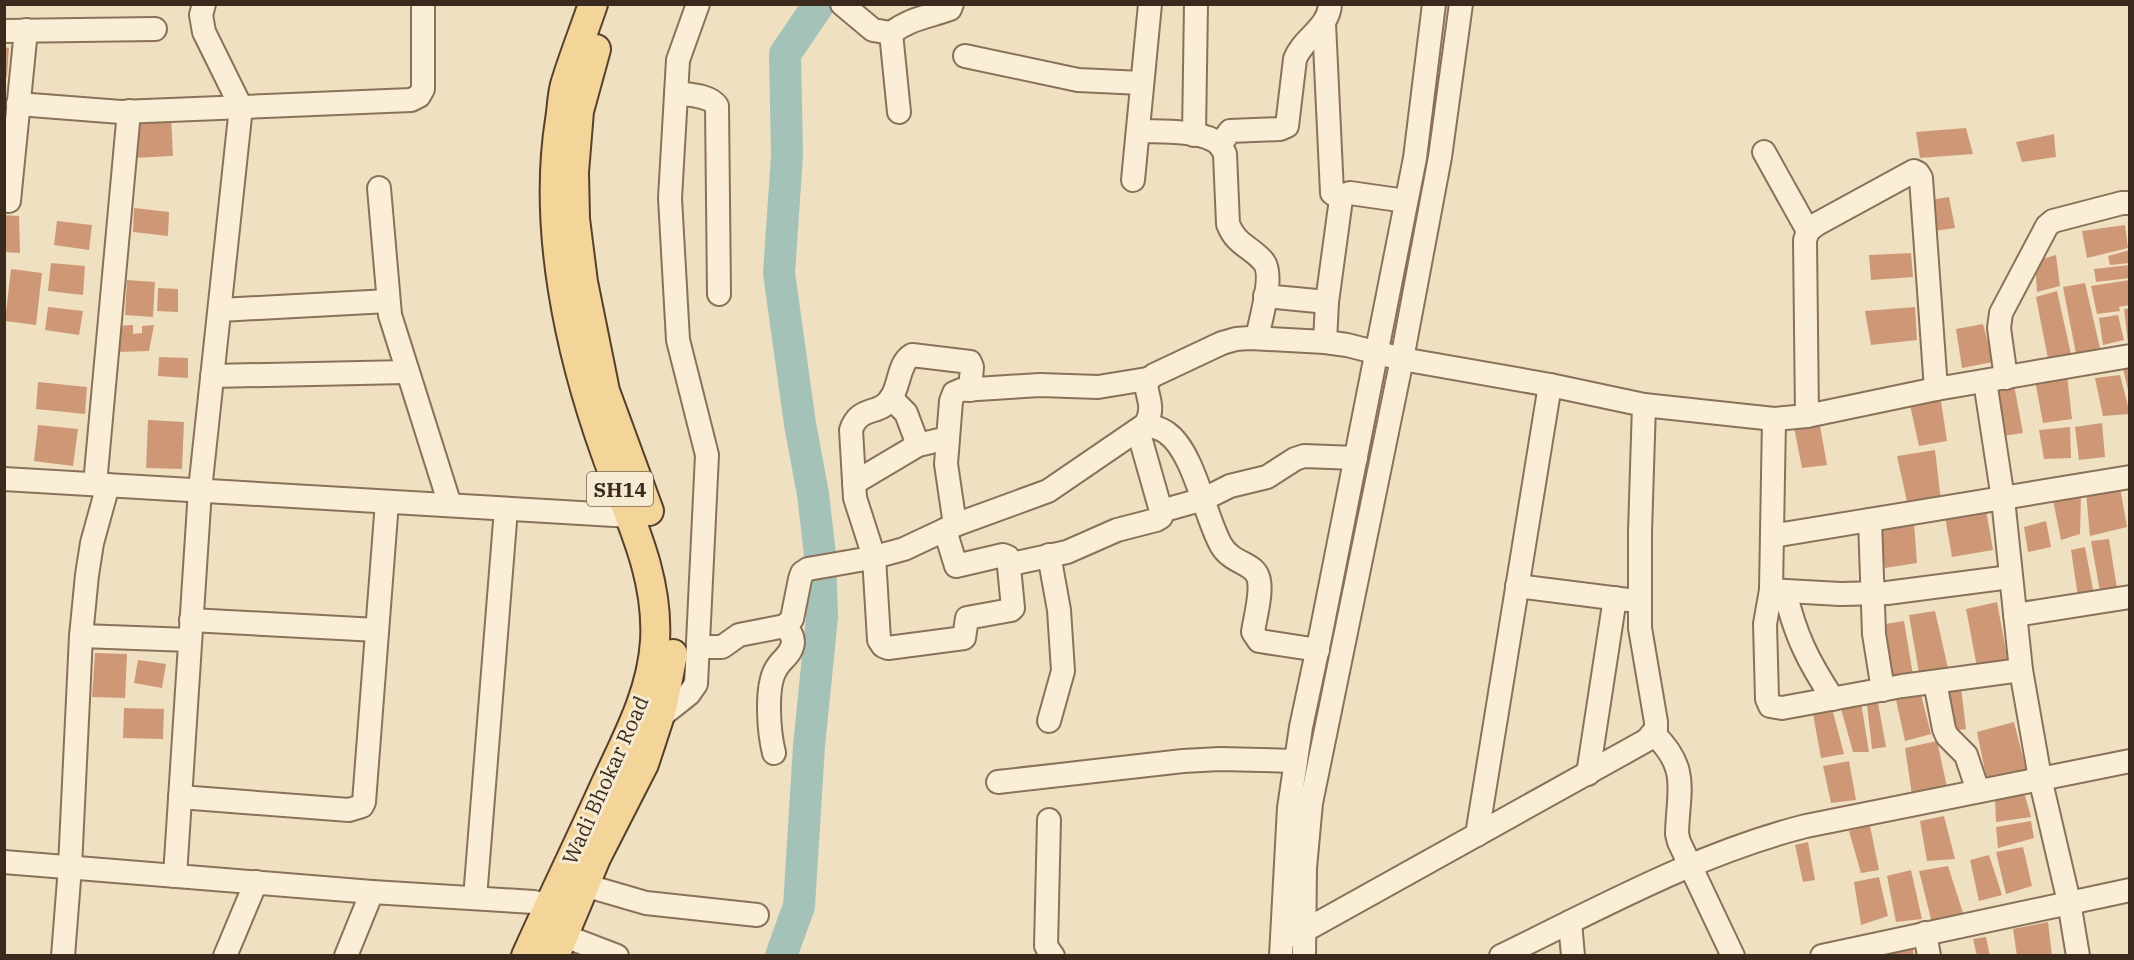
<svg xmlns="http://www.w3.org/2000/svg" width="2134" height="960" font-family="'IBM Plex Serif',serif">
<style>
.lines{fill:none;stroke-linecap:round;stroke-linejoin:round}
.river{stroke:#a5c2b8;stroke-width:32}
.building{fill:#ce9877}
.minor-casing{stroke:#8a7159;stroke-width:26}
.major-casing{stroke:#573f2d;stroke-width:32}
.minor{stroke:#faeed6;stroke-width:22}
.major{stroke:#f3d499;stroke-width:28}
.labels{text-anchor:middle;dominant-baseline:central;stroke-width:6;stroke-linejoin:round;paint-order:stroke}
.shield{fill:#f6ebd2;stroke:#726453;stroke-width:1.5}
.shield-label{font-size:20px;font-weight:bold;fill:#392a1d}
.street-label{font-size:21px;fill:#392a1d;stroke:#f6ebd2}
</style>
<rect width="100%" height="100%" fill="#efe0c2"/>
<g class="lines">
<!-- river -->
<polyline class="river" points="781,956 799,906 809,746 822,617 820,555 813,494 800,424 779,273 787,156 785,54 819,4"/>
</g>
<!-- building -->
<g class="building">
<polygon points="4,47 9,48 7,77 4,77"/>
<polygon points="171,115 173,156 133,158 132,117"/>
<polygon points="1966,128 1973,154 1920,158 1916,132"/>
<polygon points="2054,134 2056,157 2022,162 2016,142"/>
<polygon points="1949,197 1955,228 1934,231 1929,200"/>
<polygon points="134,208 169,212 168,236 133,232"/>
<polygon points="4,215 19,216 20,253 4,252"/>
<polygon points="57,221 92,225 89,250 54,245"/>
<polygon points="2125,225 2128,248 2087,258 2082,231"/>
<polygon points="2130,250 2130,263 2110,265 2108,256"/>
<polygon points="1911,253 1913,277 1871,280 1869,255"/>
<polygon points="2056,255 2060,286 2037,292 2035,261"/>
<polygon points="51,263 85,266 83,295 48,291"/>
<polygon points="2130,265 2130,278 2096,282 2094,269"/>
<polygon points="11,269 42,273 36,325 5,321"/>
<polygon points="127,280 155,282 153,317 125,315"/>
<polygon points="2130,280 2130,305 2119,307 2120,311 2097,314 2091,286"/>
<polygon points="2085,283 2100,348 2076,354 2063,287"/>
<polygon points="158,288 178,289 178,312 157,311"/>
<polygon points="2057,291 2071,354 2048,359 2036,297"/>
<polygon points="48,307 83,311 79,335 45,330"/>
<polygon points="1915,307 1917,340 1871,345 1865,311"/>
<polygon points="2130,308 2130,342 2128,343 2124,309"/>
<polygon points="2118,315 2124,340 2103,345 2099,318"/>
<polygon points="1983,324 1993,362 1962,368 1956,329"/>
<polygon points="133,325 133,334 142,333 142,326 154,325 149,351 117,352 115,326"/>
<polygon points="159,357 188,358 188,378 158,376"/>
<polygon points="2122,364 2130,364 2130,394 2129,394"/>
<polygon points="2067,375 2072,419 2043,423 2035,380"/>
<polygon points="2120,375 2130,414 2103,416 2095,378"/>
<polygon points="38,382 87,387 85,414 36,409"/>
<polygon points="2014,385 2023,433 2002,436 1995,390"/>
<polygon points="1941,401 1947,441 1919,446 1910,405"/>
<polygon points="148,420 184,422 182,469 146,468"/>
<polygon points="2102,423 2105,457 2079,460 2075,427"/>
<polygon points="38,425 78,429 73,466 34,461"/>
<polygon points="1820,426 1827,465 1802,468 1794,427"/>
<polygon points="2070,427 2071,458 2044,459 2039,430"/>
<polygon points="1935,450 1941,501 1908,506 1897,456"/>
<polygon points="2120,487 2127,527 2090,536 2086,493"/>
<polygon points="2081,496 2080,534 2061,540 2053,500"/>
<polygon points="1986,510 1993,550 1952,557 1945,517"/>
<polygon points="2046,521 2051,547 2028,552 2024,527"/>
<polygon points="1914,522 1917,563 1885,568 1879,528"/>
<polygon points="2109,539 2117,588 2100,592 2091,541"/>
<polygon points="2085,547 2094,595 2078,597 2071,550"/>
<polygon points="1997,602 2008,662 1977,667 1966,609"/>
<polygon points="1935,611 1948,668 1919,673 1909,615"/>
<polygon points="1904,621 1913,675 1887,681 1879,625"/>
<polygon points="95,653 127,654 125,698 92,697"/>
<polygon points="138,660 166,664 162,688 134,683"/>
<polygon points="1961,687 1966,729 1951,731 1944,691"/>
<polygon points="1921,695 1931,734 1905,741 1896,700"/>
<polygon points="1861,702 1869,752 1853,752 1841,709"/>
<polygon points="1878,703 1886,747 1872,749 1867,705"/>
<polygon points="124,708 164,709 163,739 123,738"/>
<polygon points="1833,712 1844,754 1821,758 1813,714"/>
<polygon points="2014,722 2027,773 1987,781 1977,732"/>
<polygon points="1937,741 1947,787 1912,795 1905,748"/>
<polygon points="1849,761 1856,800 1831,803 1823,766"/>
<polygon points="2024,792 2031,817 1996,822 1995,799"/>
<polygon points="1944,816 1955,859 1927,861 1920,821"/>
<polygon points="2031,821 2034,838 1998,848 1996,827"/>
<polygon points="1870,826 1879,870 1861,873 1849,831"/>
<polygon points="1808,842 1815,880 1803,882 1795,845"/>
<polygon points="2023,847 2032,886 2006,894 1996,852"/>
<polygon points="1989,855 2002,895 1979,901 1970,860"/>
<polygon points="1948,866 1964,916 1932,923 1919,871"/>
<polygon points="1911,870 1922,919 1896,922 1887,876"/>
<polygon points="1879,877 1888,916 1861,925 1854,882"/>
<polygon points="2048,922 2052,956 2017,956 2013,929"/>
<polygon points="1986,937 1990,956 1977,956 1973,939"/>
<polygon points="1912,945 1914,956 1868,956"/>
</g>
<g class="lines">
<!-- minor casing -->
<g class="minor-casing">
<g id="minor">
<path d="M 842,4 L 873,30 L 891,33 C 911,18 928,17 950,9 L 952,4"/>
<polyline points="1324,23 1332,193 1341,199"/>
<polyline points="4,31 155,29"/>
<polyline points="891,33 899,112"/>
<polyline points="965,56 1078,80 1142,83"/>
<path d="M 676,93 C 689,95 710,95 717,106 L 719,294"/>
<polyline points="18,104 121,112 411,100 419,96 423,89 423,4"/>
<path d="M 1138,131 C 1159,132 1194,130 1213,140 C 1220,143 1222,148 1225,154 L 1228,224 C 1236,245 1250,246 1263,261 C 1275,274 1260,321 1257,338"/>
<polyline points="1194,135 1196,4"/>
<path d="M 1220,145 L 1230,131 L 1280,129 L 1287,126 L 1295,59 C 1303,38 1329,28 1330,4"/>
<polyline points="1764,152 1808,231"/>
<polyline points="1133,180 1150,4"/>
<polyline points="379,188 390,315 450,505"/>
<polyline points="9,201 26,30"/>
<polyline points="1265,296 1327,302"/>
<polyline points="220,310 388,301"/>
<polyline points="1325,342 1327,302 1341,199 1343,195 1350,193 1406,201"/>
<polyline points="212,376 407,372"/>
<polyline points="2006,378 1999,328 2001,313 2047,226 2053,221 2122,203 2130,203"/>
<polyline points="1985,381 2003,499 2021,670 2040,778 2069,902 2078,956"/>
<path d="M 970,390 L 972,367 L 970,362 L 912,355 C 898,363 900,386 891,398 C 880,416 859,405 851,430 L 855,498 L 874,557 L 879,640 L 883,646 L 888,648 L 964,638 L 967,618 L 1011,610 L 1013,608 L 1009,567 L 1011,564 L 1067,552 L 1117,530 L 1156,520 L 1161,517 L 1161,511 L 1138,430"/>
<polyline points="891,398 906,413 918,445"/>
<polyline points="1807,416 1805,240 1808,231 1817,224 1914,171 1918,173 1921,178 1936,389"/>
<polyline points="1774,419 1771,590 1765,624 1767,699 1770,706 1782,708 1902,686 2021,670"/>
<path d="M 1146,424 C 1153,427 1161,428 1167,433 C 1194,452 1205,517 1221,545 C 1232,564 1253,562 1258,577 C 1263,590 1255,618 1253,632 L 1259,641 L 1318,650"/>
<polyline points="4,479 631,516 643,515"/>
<polyline points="854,483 918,445 948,438"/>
<polyline points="95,484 129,111"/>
<polyline points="1161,511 1204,499 1230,486 1267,477 1295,459 1304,456 1356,458"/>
<polyline points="1870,520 1874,634 1883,690"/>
<polyline points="955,525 946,464 951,401 954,393 961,390 1040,385 1098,387 1147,379"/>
<polyline points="945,530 956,566 1003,555 1008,557 1011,564"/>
<polyline points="1772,536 2130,477"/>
<polyline points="1517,586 1628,600"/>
<polyline points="1771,590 1840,594 1887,593 2010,577"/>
<path d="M 1785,591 C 1795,635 1808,661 1833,699"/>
<polyline points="2015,615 2130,597"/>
<polyline points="191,620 377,630"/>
<polyline points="81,636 190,640"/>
<path d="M 698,647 L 722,647 L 739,635 L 785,626 L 792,619 L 800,579 L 802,573 L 808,569 L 871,558 L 904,549 L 955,525 L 1048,491 L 1146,424 C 1149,418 1151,413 1150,405 C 1149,392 1141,384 1154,375 L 1222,343 L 1236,339 L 1250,338 L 1325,342 L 1347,345 L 1402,359 L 1550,385 L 1644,405 L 1774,419 L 1807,416 L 1936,389 L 2130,356"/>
<polyline points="1935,682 1944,729 1947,736 1966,755 1978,791"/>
<polyline points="660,717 689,694 696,684 707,455 678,340 670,198 678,60 698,4"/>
<polyline points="1049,721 1063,671 1059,610 1049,555"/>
<path d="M 1654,734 C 1690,769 1678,790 1677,834 L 1679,842 L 1733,956"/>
<path d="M 774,753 C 769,733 765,687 776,669 C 781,659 792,655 793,642 C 793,635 789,631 785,626"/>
<polyline points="1588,774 1615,598"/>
<polyline points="998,782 1183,761 1220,759 1296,761"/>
<polyline points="180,797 349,810 362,806 364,802 387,502"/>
<polyline points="1049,820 1046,946 1053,956"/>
<polyline points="1477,835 1550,385"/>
<polyline points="4,862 372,892 534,902 550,906"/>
<polyline points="175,876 200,490 241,107 204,32 201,15 204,4"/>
<polyline points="584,885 646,903 757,915"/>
<polyline points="475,898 506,509"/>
<polyline points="1570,922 1573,956"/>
<polyline points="549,930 617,956"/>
<polyline points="1925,933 1929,956"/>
<polyline points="1291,935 1304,931 1647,740 1656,729 1656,722 1640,628 1640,532 1644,405"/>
<polyline points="63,956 70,867 81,636 87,575 92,543 108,485"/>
<polyline points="225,956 256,882"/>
<polyline points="346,956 372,892"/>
<polyline points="1281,956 1289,808 1301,727 1321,633 1415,158 1434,4"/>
<polyline points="1304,956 1305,868 1311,803 1402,359 1440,157 1461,4"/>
<path d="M 1501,956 C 1600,908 1699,853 1806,826 L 2130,761"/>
<polyline points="1822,956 2130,890"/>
</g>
</g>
<!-- major casing -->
<g class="major-casing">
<g id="major">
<polyline points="596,49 579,111 574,172 575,219 583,282 605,391 649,511"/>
<path d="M 526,956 C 552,898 580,841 606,783 C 627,738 652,692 655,641 C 659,574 628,516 606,454 C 569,351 543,228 560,120 C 562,108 562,96 565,85 C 573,58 584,31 593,4"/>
<polyline points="555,956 596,858 644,764 662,709 673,654"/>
</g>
</g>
<!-- minor -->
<use href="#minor" class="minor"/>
<!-- major -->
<use href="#major" class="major"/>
</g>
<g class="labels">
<!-- shield labels -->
<rect class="shield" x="587" y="472" width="66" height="34" rx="4.5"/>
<g class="shield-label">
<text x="620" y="489">SH14</text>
</g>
<!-- street labels -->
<g class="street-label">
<text transform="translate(605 780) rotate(-66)">Wadi Bhokar Road</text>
</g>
</g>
<!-- border -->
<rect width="2134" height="960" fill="none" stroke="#392a1d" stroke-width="12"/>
</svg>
